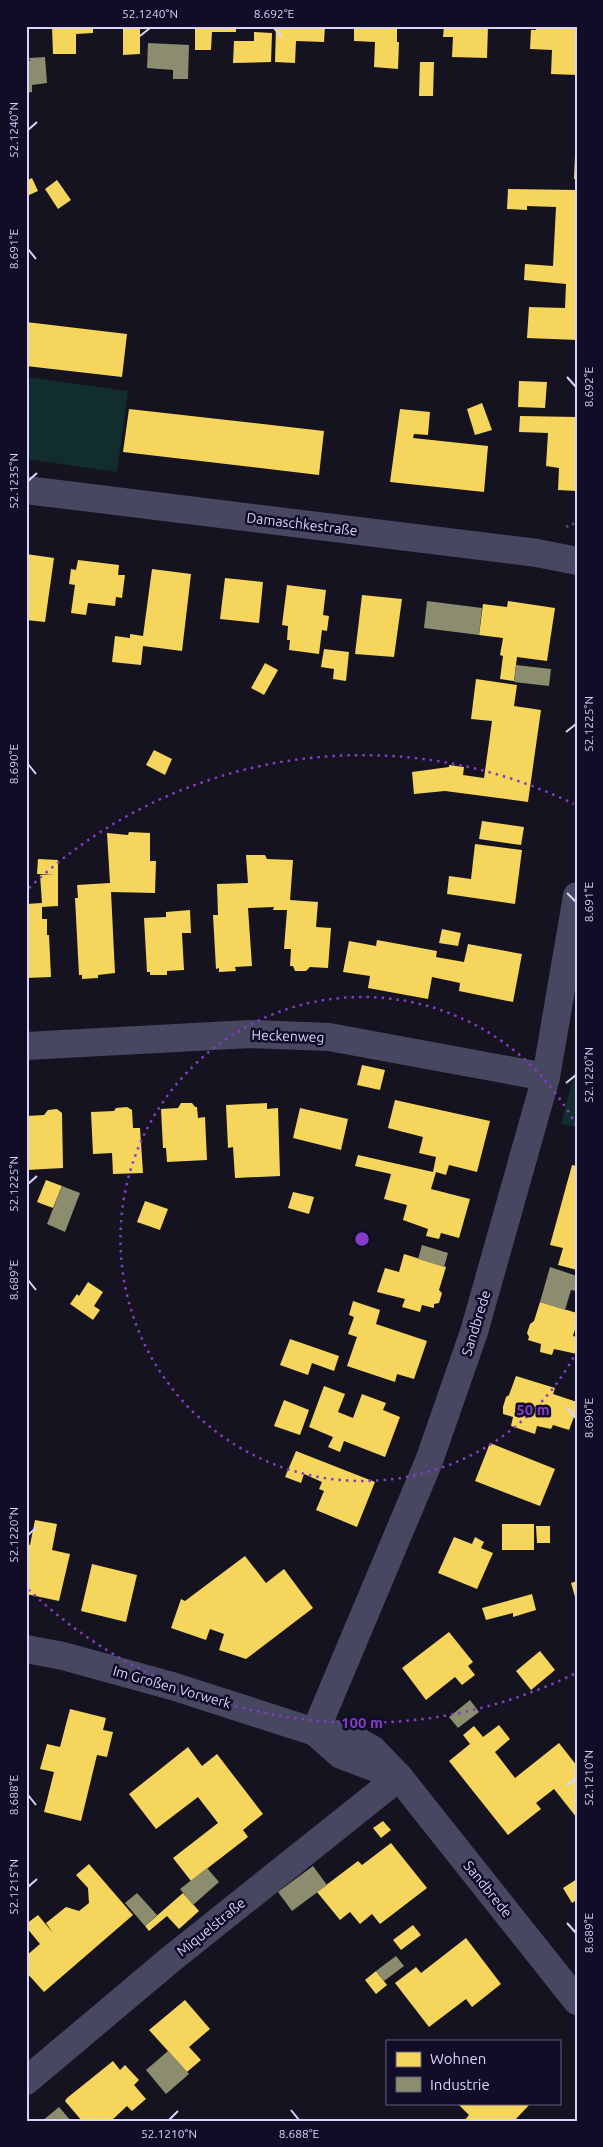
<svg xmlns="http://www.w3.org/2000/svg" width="603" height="2147" font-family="Ubuntu,sans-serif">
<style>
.green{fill:#112d2e}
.homes{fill:#f6d55c}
.industry{fill:#8c8c6e}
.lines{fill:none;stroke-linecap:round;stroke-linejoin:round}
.path{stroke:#425061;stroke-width:3;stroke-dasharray:2.5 4;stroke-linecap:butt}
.minor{stroke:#484762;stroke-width:28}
.ticks{fill:none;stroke:#d8d3ff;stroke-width:2}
.ring{fill:none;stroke:#843dc5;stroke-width:2.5;stroke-dasharray:2.5 5}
.labels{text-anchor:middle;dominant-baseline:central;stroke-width:5;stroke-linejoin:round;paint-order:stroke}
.street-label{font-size:14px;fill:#d8d3ff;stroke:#120d26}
.centre{fill:#843dc5;stroke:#120d26;stroke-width:2.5}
.ring-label{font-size:15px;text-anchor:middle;font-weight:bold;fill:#843dc5;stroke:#120d26;stroke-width:5;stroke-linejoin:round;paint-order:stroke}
.neatline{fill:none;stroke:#d8d3ff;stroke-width:2}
.ticks-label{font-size:12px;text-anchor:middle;fill:#d8d3ff}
</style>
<rect width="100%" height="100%" fill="#161320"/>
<!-- green -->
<g class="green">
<polygon points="26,377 128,391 117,472 26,459"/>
<polygon points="577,1063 577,1127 561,1124"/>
</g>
<!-- homes -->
<g class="homes">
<polygon points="52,26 93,26 93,33 76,34 76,54 53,54"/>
<polygon points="123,26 140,26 140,54 123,55"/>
<polygon points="195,26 236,26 236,32 212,32 211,50 195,50"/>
<polygon points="276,26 325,26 324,42 296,41 295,63 275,62"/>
<polygon points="354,26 397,26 397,42 399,42 398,69 374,67 375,42 354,41"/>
<polygon points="444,26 488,26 487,58 452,57 453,37 443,37"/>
<polygon points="535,26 577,26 577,75 551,74 552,50 530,49 531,30 536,30"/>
<polygon points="254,32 272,33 271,62 233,63 234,41 254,41"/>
<polygon points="420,62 434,62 433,96 419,96"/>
<polygon points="575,156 577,156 577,179 574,179"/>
<polygon points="32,178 38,191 27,196 26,181"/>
<polygon points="57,180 71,200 58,209 45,189"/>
<polygon points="508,189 577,190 577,340 527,338 529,307 565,308 566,284 524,280 525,264 553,266 556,207 527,206 527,210 507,209"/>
<polygon points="26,322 127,334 122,377 26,366"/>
<polygon points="519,381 547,382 545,408 518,407"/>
<polygon points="482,403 492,430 475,435 467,409"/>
<polygon points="129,409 324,431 319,475 123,452"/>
<polygon points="400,409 430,412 428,435 414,434 413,438 488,446 484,492 390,482"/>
<polygon points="520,416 577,417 577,491 558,490 559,468 546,466 548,433 519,432"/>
<polygon points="26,554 54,558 45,622 26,620"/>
<polygon points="78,560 119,565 118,575 125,575 122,598 116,597 115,606 88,603 86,615 71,613 75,585 69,584 71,569 76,570"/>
<polygon points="152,569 191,574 182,651 143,646 141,665 112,662 115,636 130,638 130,634 143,636"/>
<polygon points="225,578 263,582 259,623 220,619"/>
<polygon points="287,585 326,590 323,615 329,616 327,631 322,630 319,654 289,650 290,640 287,640 288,626 282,625"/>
<polygon points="362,595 402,599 394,657 355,654"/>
<polygon points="508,601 555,608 547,661 517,657 514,681 500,679 503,656 500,655 503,638 479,635 483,604 507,607"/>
<polygon points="324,649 349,652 346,681 333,679 334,669 321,667"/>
<polygon points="265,663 278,670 264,695 251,688"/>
<polygon points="476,679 517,685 514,706 541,710 528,802 445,791 414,794 412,772 449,767 449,765 464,767 463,775 484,778 492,721 471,719"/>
<polygon points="154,750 172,759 165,775 146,765"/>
<polygon points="482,821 524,827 521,845 479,839"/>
<polygon points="129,832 150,833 150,861 156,861 155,893 111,892 115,973 98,975 98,978 82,979 82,975 79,975 75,898 78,898 77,885 110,883 107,833 128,835"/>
<polygon points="475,844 522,850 515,904 447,894 449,876 471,879"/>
<polygon points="246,855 265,855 267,859 293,860 290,900 318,902 316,927 331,928 328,968 310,967 306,971 295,971 293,966 290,966 291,949 284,949 287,910 273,910 274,907 248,908 252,966 235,967 236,971 219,972 219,968 216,969 213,915 218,915 217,884 248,883"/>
<polygon points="38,859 58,860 58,906 42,907 42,919 47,919 47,935 49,935 51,977 26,978 26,904 42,903 40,875 54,875 37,874"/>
<polygon points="190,910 191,933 182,933 184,970 167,971 167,975 150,975 150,972 147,972 144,918 166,917 166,912"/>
<polygon points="442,929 461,933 458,946 439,943"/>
<polygon points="377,940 437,951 436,957 464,962 468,944 522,954 513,1002 459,991 460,983 432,977 428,999 368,988 370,976 343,972 349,941 376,946"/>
<polygon points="362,1065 385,1070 380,1090 357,1085"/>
<polygon points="395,1100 490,1121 477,1172 449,1165 446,1175 436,1172 431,1189 470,1199 459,1238 441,1233 439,1239 426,1236 428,1229 403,1220 407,1205 384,1199 391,1174 355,1166 358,1155 433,1172 436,1157 419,1153 423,1137 388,1128"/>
<polygon points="181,1103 192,1103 195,1107 197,1107 198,1118 205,1117 207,1160 167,1162 166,1148 163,1148 161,1109 178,1108"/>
<polygon points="267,1103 267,1109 278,1108 280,1176 235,1178 233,1147 228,1148 226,1105"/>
<polygon points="127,1107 132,1110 133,1128 140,1128 143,1173 113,1174 112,1153 93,1154 91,1112 114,1111 116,1108"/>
<polygon points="300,1108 348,1119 341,1150 293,1138"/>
<polygon points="57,1109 62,1113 63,1168 27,1170 26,1116 44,1115 48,1110"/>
<polygon points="572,1165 577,1166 577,1270 558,1265 563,1248 550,1245"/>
<polygon points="46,1180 62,1186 53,1208 37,1202"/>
<polygon points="293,1192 314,1197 309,1214 288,1208"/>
<polygon points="145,1201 168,1209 160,1230 137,1222"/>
<polygon points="404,1254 446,1267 439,1290 442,1293 439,1303 434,1304 434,1308 422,1305 420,1312 402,1307 405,1299 377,1292 385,1268 399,1272"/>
<polygon points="88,1282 103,1292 94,1306 100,1310 93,1320 70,1304 77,1294 79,1296"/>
<polygon points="353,1301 380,1310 376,1324 427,1341 414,1379 397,1374 395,1382 347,1366 357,1337 348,1334 354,1317 349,1315"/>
<polygon points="540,1302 577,1313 577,1323 573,1336 577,1337 577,1354 554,1349 552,1355 540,1352 541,1344 528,1340 529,1337 527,1333 530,1324 534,1321"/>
<polygon points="290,1339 339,1356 334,1371 312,1363 308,1375 280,1365"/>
<polygon points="516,1376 555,1388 553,1394 577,1402 577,1409 569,1430 553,1425 551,1429 537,1426 535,1434 511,1426 513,1417 503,1414 503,1407 506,1397 509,1395"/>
<polygon points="324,1386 345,1394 338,1412 353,1418 362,1394 386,1403 383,1410 400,1417 385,1457 344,1441 340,1452 328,1447 333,1437 309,1427"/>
<polygon points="284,1400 309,1410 300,1435 274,1426"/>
<polygon points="490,1443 555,1469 540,1506 475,1481"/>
<polygon points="296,1451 375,1482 357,1527 316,1510 324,1491 319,1489 322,1482 304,1474 301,1483 285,1477"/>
<polygon points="35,1520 57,1524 52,1550 70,1554 59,1601 26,1594 26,1544 30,1545"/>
<rect x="502" y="1524" width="32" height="26"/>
<polygon points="536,1526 550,1526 550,1543 537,1543"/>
<polygon points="454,1537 472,1544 475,1537 484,1542 481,1548 493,1553 477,1589 438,1573"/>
<polygon points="245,1556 266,1583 284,1569 313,1608 246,1659 219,1650 224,1634 210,1629 206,1640 171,1628 181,1599 185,1601"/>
<polygon points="92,1564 137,1575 126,1622 81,1611"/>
<polygon points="577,1581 577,1600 576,1600 571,1583"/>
<polygon points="532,1594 536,1610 513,1617 513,1613 486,1620 482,1608"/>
<polygon points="449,1632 473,1662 468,1666 475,1675 462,1685 455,1677 426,1700 402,1668"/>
<polygon points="540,1651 555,1670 531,1690 516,1671"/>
<polygon points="70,1709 106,1718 103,1730 113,1732 107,1757 97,1755 81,1821 44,1812 54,1772 40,1769 47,1744 60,1747"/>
<polygon points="499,1725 510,1739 495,1752 515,1778 559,1743 577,1766 577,1818 554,1789 536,1803 541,1809 508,1835 449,1761 470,1744 463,1735 474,1726 483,1737"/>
<polygon points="188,1747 202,1766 217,1754 263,1814 243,1830 248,1837 191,1881 173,1858 218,1823 198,1797 156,1829 129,1794"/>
<polygon points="383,1821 391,1830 381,1838 373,1828"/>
<polygon points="391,1843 427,1888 380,1924 372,1914 360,1924 350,1912 340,1920 317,1892 358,1861 362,1865"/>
<polygon points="89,1864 133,1915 44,1992 26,1972 26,1956 40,1944 26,1927 26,1924 38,1915 53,1933 46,1923 66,1907 79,1911 89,1903 88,1888 76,1875"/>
<polygon points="577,1879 577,1904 575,1901 572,1903 563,1888"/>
<polygon points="183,1893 199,1911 179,1929 167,1916 149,1931 145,1926"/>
<polygon points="413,1925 421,1935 401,1950 393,1940"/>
<polygon points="466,1938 501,1984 472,2007 466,1999 429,2027 395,1983 416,1967 421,1973"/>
<polygon points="376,1971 387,1985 376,1994 365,1980"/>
<polygon points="185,2000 210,2029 189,2047 201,2060 187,2072 149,2030"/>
<polygon points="113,2061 120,2070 125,2065 139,2080 134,2085 146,2099 132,2111 127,2106 111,2121 82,2121 65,2101 67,2098"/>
<polygon points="457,2103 531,2103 514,2121 464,2121 469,2115"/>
</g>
<!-- industry -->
<g class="industry">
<polygon points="148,43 189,45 188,79 173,79 173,70 147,68"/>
<polygon points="45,57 47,83 32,85 32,92 26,93 26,61 30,61 29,58"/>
<polygon points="427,601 482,608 479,635 424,628"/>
<polygon points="516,665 551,669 549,686 514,682"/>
<polygon points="62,1186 80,1193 65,1232 47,1224"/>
<polygon points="422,1245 448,1253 444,1267 418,1259"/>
<polygon points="550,1267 577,1276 577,1291 571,1290 565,1310 540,1302"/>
<polygon points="470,1700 479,1712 458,1728 449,1717"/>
<polygon points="313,1866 327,1885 292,1911 278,1892"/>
<polygon points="207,1868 219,1882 193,1905 180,1889"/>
<polygon points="137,1893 157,1915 145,1926 125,1903"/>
<polygon points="396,1956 404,1966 384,1981 376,1971"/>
<polygon points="168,2051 189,2074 166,2094 146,2070"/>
<polygon points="59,2107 71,2121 42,2121"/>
</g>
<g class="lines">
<!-- path -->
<polyline class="path" points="566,527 577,522"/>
<!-- minor -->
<g class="minor">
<polyline points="26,490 537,553 577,561"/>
<polyline points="26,1046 251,1034 329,1037 546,1077"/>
<polyline points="26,1649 63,1656 172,1686 315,1732 347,1735 373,1750 399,1777 577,2001"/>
<polyline points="315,1732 429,1461 474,1332 546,1077 577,896"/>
<polyline points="315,1732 341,1755 381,1770"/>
<polyline points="26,2081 171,1959 399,1777"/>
</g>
</g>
<!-- ticks -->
<path class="ticks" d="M 274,28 L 282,37M 140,36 L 150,28M 28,130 L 37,122M 28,249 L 36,259M 567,377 L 576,387M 28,481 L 37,473M 566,732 L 576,724M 28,764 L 36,774M 567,893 L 576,902M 566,1083 L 576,1075M 28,1184 L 37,1176M 28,1280 L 36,1290M 567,1408 L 576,1418M 28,1535 L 37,1527M 566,1786 L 576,1778M 28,1795 L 36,1805M 28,1887 L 37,1879M 567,1923 L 576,1933M 291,2110 L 299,2120M 169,2120 L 178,2111"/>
<!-- distance rings -->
<g class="ring">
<path d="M577 1351A242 242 0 1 1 577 1127"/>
<path d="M574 1674A484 484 0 0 1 29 1590M29 888A484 484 0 0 1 574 804"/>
</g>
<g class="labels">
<!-- street labels -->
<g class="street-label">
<text transform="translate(302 524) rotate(7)">Damaschkestraße</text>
<text transform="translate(288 1036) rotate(2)">Heckenweg</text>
<text transform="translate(476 1323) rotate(-73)">Sandbrede</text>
<text transform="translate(172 1687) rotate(16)">Im Großen Vorwerk</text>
<text transform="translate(488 1889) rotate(51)">Sandbrede</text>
<text transform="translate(211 1927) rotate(-39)">Miquelstraße</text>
</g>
</g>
<circle cx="362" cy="1239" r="8" class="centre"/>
<g class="ring-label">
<text x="533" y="1415">50 m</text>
<text x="362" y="1728">100 m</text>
</g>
<!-- border -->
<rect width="603" height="2147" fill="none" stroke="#120d26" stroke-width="55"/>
<!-- legend -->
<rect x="386" y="2040" width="175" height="65" fill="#120d26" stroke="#615c7d"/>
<rect x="396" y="2052" width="25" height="15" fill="#f6d55c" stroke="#615c7d"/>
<text x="430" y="2064" font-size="15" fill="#d8d3ff">Wohnen</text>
<rect x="396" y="2077" width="25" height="15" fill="#8c8c6e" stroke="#615c7d"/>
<text x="430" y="2090" font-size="15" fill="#d8d3ff">Industrie</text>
<rect x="28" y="28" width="548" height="2092" class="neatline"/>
<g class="ticks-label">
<text x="150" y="18">52.1240°N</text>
<text x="274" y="18">8.692°E</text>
<text transform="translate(14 130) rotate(-90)" y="4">52.1240°N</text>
<text transform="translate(14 249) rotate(-90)" y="4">8.691°E</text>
<text transform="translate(589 387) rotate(-90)" y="4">8.692°E</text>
<text transform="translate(14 481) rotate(-90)" y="4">52.1235°N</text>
<text transform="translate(589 724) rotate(-90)" y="4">52.1225°N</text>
<text transform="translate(14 764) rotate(-90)" y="4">8.690°E</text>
<text transform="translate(589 902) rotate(-90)" y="4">8.691°E</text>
<text transform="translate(589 1075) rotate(-90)" y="4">52.1220°N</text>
<text transform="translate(14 1184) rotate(-90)" y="4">52.1225°N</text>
<text transform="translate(14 1280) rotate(-90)" y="4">8.689°E</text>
<text transform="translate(589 1418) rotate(-90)" y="4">8.690°E</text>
<text transform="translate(14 1535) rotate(-90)" y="4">52.1220°N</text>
<text transform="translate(589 1778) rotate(-90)" y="4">52.1210°N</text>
<text transform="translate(14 1795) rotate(-90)" y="4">8.688°E</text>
<text transform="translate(14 1887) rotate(-90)" y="4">52.1215°N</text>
<text transform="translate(589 1933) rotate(-90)" y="4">8.689°E</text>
<text x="169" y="2138">52.1210°N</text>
<text x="299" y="2138">8.688°E</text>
</g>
</svg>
